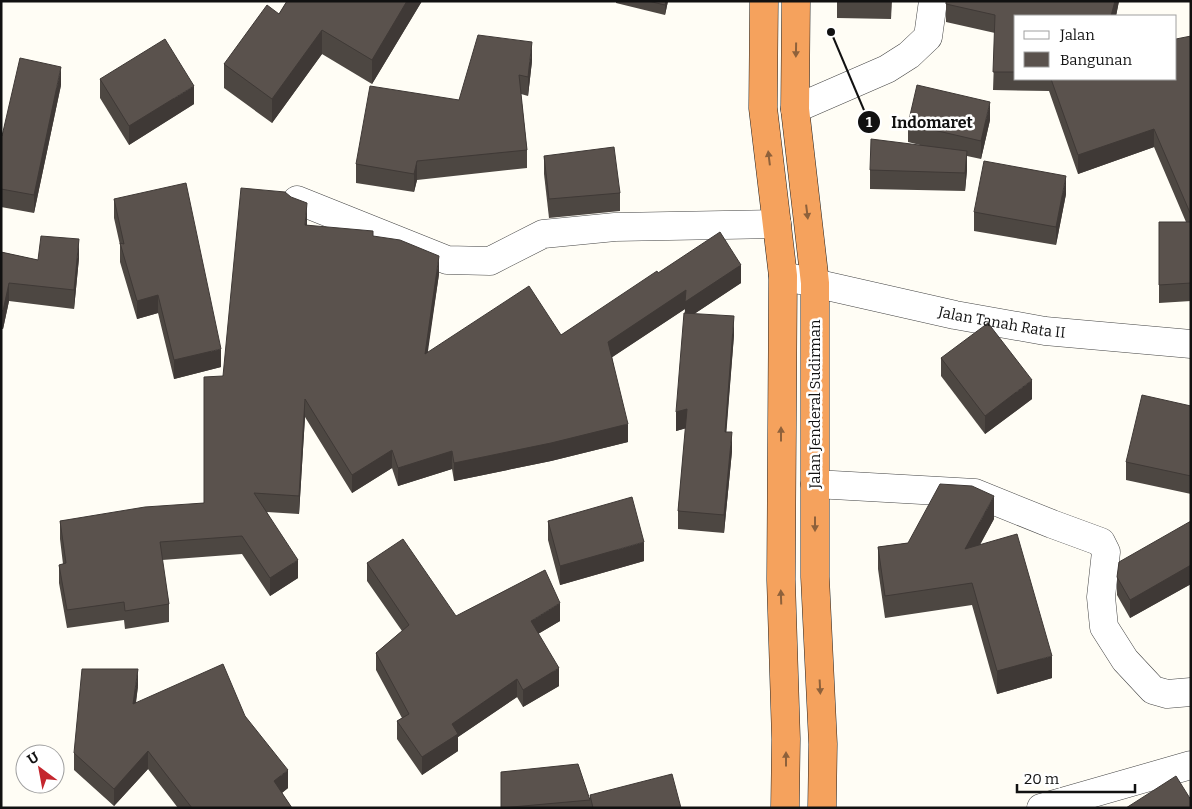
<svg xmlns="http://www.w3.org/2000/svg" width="1192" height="809" font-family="Bitter,serif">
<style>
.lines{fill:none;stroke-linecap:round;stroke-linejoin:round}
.minor-casing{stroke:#444;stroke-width:29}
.highway-casing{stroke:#222;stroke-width:29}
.minor{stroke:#fff;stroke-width:28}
.highway{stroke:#f5a25d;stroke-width:28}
.wall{fill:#4d4742}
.shaded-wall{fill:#3f3936}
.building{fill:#5a524d;stroke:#3f3936}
.oneway{fill:#8e613b}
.labels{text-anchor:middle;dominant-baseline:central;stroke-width:5;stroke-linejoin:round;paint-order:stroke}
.street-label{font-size:15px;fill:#111;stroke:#fff}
.leader{fill:none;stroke:#111;stroke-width:2}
.callout-dot{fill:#111;stroke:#fff;stroke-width:2}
.mark-label{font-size:15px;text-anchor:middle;font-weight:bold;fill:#fff}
.callout-label{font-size:16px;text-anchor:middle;font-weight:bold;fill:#111;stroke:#fff;stroke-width:5;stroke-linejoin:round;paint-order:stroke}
</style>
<rect width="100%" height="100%" fill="#fffdf5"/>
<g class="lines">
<!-- minor casing -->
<g class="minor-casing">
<g id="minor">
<polyline points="795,109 887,69 909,55 928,37 933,1"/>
<polyline points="297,200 447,260 490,261 543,234 615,227 777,224"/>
<path id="s1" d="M 783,276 L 955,315 L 1045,331 L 1191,344"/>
<polyline points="815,484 975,493 1052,524 1101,542 1106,552 1101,597 1104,627 1125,660 1153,690 1167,694 1191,692"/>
<polyline points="1041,808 1191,765"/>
</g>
</g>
<!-- highway casing -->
<g class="highway-casing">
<g id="highway">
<polyline points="764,1 763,108 783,276 781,580 786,739 785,808"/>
<polyline points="796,1 795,109 815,283 815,577 823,744 822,808"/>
</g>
</g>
<!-- minor -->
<use href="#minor" class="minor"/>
<!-- highway -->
<use href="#highway" class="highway"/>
</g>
<!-- wall -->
<g class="wall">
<polygon points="287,1 422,1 372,84 322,54 272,123 224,88 224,64 279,14"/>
<polygon points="616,1 668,1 665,15 616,3"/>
<polygon points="837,1 892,1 891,19 837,18"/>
<polygon points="1119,1 1116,16 1016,16 1016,79 1176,79 1191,36 1191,301 1159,303 1159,222 1186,222 1154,147 1078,174 1049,91 993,90 995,33 946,22 946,4"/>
<polygon points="532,61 528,96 521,94 527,150 527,168 417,180 414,192 356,183 356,164 459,100"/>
<polygon points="100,79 194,104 129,145 100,98"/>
<polygon points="61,85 34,213 1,207 1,136"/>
<polygon points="990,120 981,159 967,156 967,170 965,191 870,189 870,170 920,145 908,142 908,124"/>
<polygon points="544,156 620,193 620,211 549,218 544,174"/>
<polygon points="1066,194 1056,245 974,231 974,212"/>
<polygon points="114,199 221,367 174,379 158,313 137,319 120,262 120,245 114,218"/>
<polygon points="307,221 307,225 373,236 439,274 427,353 561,335 658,273 741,283 694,314 734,335 726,432 732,451 724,533 678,529 678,511 686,428 676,431 685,309 612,357 628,442 551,461 454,481 452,469 398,486 392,468 352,493 305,417 299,514 267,512 298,578 270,596 242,554 162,560 169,604 169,622 125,629 124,620 67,628 59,583 59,565 63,564 60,539 60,521 204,503 223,376"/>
<polygon points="1,252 38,260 79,258 74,309 9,301 3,329 1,329"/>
<polygon points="941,358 1032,399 985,434 941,376"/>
<polygon points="1191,406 1191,494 1126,480 1126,462"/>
<polygon points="994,519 980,545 1052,678 997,694 972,605 885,618 878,569 878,547 908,543"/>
<polygon points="548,521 644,561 560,585 548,540"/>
<polygon points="1191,521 1191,584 1130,618 1117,595 1117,577"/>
<polygon points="367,563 456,616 560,621 538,634 559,686 523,707 517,697 458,737 458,751 422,775 397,739 397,721 402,718 376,670 376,653 402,631 367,581"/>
<polygon points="138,686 136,703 245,716 288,788 282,793 292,808 178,808 148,769 114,806 74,770 74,753"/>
<polygon points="501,772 590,800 590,795 681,808 501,808"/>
</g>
<!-- shaded-wall -->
<g class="shaded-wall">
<polygon points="407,1 422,1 372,84 372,60"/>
<polygon points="666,1 668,1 665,15 665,5"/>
<polygon points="1115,1 1119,1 1116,16 1111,16"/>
<polygon points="322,30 322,54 272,123 272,99"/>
<polygon points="532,42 532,61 528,96 528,77"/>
<polygon points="61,67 61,85 34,213 34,195"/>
<polygon points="194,86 194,104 129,145 129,126"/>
<polygon points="990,102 990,120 981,159 981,141"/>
<polygon points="1154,129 1154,147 1078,174 1078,155"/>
<polygon points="967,151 967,170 965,191 965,173"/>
<polygon points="417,161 417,180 414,192 414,174"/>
<polygon points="1066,176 1066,194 1056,245 1056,227"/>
<polygon points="307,203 307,221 305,243 305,225"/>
<polygon points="79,239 79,258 74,309 74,290"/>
<polygon points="439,256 439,274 425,372 425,354"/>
<polygon points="741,265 741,283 685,320 685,309 608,360 608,342 686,290"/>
<polygon points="9,283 9,301 3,329 3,311"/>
<polygon points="158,295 158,313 137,319 137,301"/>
<polygon points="734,316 734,335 725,450 725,432"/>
<polygon points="221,349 221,367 174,379 174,360"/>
<polygon points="1032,380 1032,399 985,434 985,416"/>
<polygon points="305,399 305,417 299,514 299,496"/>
<polygon points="687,409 687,428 676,431 676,412"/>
<polygon points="628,424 628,442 551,461 454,481 454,463"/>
<polygon points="732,432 732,451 724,533 724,515"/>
<polygon points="392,450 392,468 352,493 352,475"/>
<polygon points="452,451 452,469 398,486 398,468"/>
<polygon points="994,496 994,519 965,571 965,549"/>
<polygon points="644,542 644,561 560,585 560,566"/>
<polygon points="298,560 298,578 270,596 270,578"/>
<polygon points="1191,565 1191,584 1130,618 1130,600"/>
<polygon points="560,603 560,621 531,638 531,621"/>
<polygon points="1052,656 1052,678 997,694 997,671"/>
<polygon points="559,668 559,686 523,707 523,690"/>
<polygon points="138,669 138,686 133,722 133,704"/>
<polygon points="517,679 517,697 458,737 458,751 422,775 422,757 452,724"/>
<polygon points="148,751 148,769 114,806 114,789"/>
<polygon points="288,770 288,788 274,799 274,781"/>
</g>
<!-- building -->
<g class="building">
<polygon points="287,1 407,1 372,60 322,30 272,99 224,64 267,5 279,14"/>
<polygon points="648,1 666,1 665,5"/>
<polygon points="946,1 1115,1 1111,16 1016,16 1016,72 993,72 995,15 946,4"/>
<polygon points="478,35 532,42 528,77 519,75 527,150 417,161 414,174 356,164 370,86 459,100"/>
<polygon points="1191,36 1191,215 1154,129 1078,155 1051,79 1176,79 1176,39"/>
<polygon points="165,39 194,86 129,126 100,79"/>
<polygon points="20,58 61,67 34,195 1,189 1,136 2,136"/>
<polygon points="917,85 990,102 981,141 908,124"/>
<polygon points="871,139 967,151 965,173 870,170"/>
<polygon points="614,147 620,193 549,199 544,156"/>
<polygon points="984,161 1066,176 1056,227 974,212"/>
<polygon points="186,183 221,349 174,360 158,295 137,301 120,243 124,244 114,199"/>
<polygon points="241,188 285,192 291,197 307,203 305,225 373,231 373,236 400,240 439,256 425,354 529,286 561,335 657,271 658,273 720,232 741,265 685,302 686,290 608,342 628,424 551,443 454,463 452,451 398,468 392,450 352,475 305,399 299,496 254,493 298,560 270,578 242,536 160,542 169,604 125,611 124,602 67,610 59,565 66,563 60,521 145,507 204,503 204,377 223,376"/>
<polygon points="1159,222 1191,222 1191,283 1159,285"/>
<polygon points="41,236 79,239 74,290 9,283 3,311 1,310 1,252 38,260"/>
<polygon points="684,313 734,316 725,432 732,432 724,515 678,511 687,409 676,412"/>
<polygon points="988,323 1032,380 985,416 941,358"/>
<polygon points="1142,395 1191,406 1191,476 1126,462"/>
<polygon points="940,484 972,486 994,496 965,549 1017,534 1052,656 997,671 972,583 885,596 878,547 908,543"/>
<polygon points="632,497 644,542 560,566 548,521"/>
<polygon points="1191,521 1191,565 1130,600 1117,577 1119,562"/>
<polygon points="403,539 456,616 545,570 560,603 531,621 559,668 523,690 517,679 452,724 458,734 422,757 397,721 409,714 376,653 409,625 367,563"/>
<polygon points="223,664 245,716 288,770 274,781 292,808 192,808 148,751 114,789 74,753 82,669 138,669 133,704"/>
<polygon points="578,764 590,800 501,808 501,772"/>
<polygon points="672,774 681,808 593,808 590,795"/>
<polygon points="1176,776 1191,800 1191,808 1126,808"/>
</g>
<!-- one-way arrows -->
<defs><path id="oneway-solid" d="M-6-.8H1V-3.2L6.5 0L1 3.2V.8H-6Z" transform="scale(1.25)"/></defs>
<g class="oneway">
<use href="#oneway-solid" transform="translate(796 50) rotate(91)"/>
<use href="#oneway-solid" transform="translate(769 158) rotate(-97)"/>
<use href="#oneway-solid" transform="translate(807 212) rotate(83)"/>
<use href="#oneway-solid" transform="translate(781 434) rotate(-90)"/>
<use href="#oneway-solid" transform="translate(815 524) rotate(90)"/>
<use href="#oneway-solid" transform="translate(781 597) rotate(-92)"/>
<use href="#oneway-solid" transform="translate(820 687) rotate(87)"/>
<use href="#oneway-solid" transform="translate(786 759) rotate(-90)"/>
</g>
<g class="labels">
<!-- street labels -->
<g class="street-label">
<text stroke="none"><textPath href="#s1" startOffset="224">Jalan Tanah Rata II</textPath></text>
<text transform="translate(815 404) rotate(-90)">Jalan Jenderal Sudirman</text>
</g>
</g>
<!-- callouts -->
<path class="leader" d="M831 32L869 122"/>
<g class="callout-dot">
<circle cx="831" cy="32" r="5"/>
<circle cx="869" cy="122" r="12"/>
</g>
<g class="mark-label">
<text x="869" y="127">1</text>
</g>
<g class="callout-label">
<text x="932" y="128">Indomaret</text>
</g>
<!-- border -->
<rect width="1192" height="809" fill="none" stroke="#111111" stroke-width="5"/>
<!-- legend -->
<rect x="1014" y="15" width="162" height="65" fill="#ffffff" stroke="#a0a0a0"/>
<rect x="1024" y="31" width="25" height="8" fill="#ffffff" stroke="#a0a0a0"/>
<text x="1060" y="40" font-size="15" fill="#111111">Jalan</text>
<rect x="1024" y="52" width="25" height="15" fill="#5a524d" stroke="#a0a0a0"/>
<text x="1060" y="65" font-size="15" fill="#111111">Bangunan</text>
<!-- north arrow -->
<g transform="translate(40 769) rotate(328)"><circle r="24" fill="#ffffff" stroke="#a0a0a0"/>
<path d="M0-4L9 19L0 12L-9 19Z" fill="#c4262e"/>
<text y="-8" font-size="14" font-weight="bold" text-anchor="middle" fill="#111111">U</text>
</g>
<!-- scale -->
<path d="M1017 784v8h118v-8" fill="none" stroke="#111111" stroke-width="2.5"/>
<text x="1024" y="784" font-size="15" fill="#111111" stroke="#ffffff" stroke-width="4" paint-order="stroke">20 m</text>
</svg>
